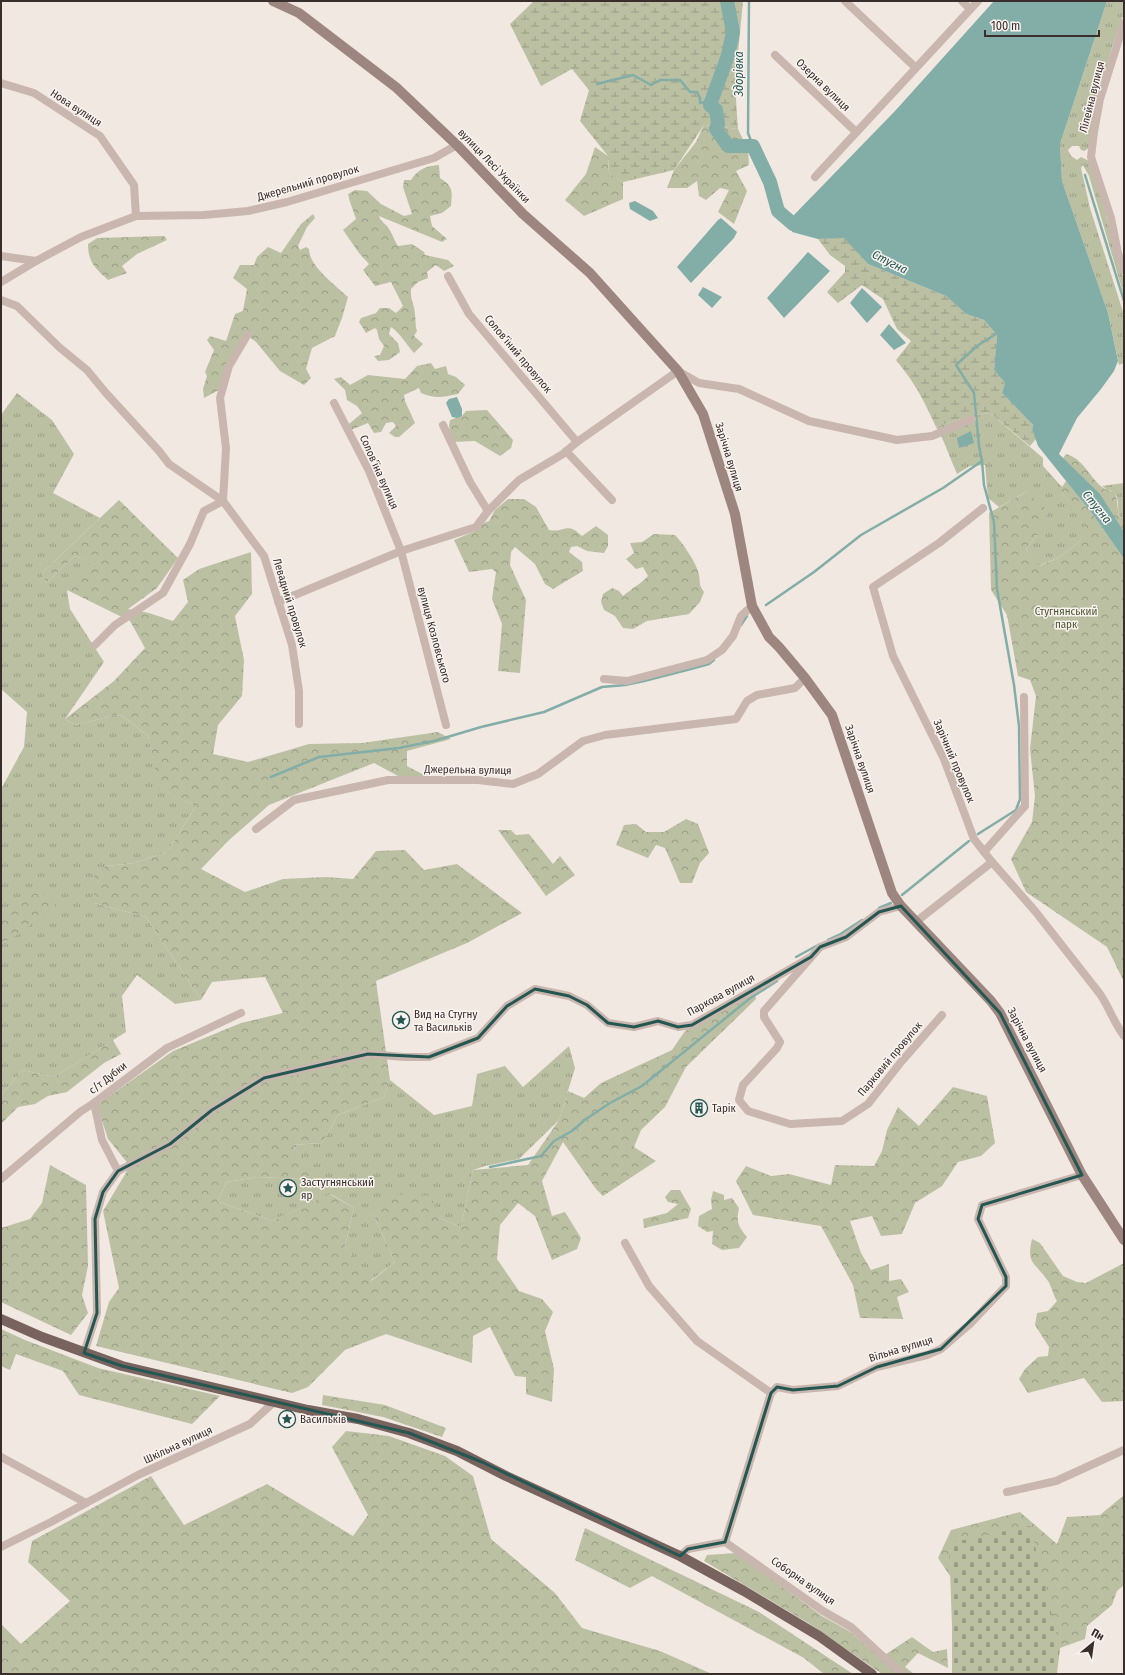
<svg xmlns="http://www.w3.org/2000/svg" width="1125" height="1675" font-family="'Fira Sans Condensed',sans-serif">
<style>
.grass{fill:url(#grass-tufts)}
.forest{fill:url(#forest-crowns)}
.wetland{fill:url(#wetland-marsh)}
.cemetery{fill:url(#cemetery-stones)}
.water{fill:#83ada7}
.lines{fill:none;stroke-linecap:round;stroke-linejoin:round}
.stream{stroke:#83ada7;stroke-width:2.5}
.river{stroke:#83ada7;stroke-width:14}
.street{stroke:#c9b6af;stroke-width:8}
.secondary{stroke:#9d8680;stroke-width:10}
.primary{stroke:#79635f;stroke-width:10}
.marked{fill:none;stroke:#255752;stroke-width:3;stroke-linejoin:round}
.labels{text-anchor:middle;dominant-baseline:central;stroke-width:3;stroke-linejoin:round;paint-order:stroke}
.street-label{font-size:11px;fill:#392e2c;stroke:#f9f3ef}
.park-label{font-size:11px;fill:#4e5532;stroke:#f9f3ef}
.poi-label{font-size:11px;fill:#392e2c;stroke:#f9f3ef;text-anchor:start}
.water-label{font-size:12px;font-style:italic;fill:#255752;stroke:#f9f3ef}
</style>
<defs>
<pattern id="grass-tufts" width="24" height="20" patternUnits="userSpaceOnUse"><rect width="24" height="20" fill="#bbc0a3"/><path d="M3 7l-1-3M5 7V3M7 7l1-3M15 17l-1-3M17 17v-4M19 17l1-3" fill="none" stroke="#999c85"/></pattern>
<pattern id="forest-crowns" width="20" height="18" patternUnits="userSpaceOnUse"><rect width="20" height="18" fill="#bbc0a3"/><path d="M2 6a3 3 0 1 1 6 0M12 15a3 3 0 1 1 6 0" fill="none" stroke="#999c85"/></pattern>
<pattern id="wetland-marsh" width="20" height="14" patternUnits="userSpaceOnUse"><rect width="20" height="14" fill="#bbc0a3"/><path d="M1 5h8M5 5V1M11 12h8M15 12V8" fill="none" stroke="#999c85"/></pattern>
<pattern id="cemetery-stones" width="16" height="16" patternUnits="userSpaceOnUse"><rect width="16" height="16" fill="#bbc0a3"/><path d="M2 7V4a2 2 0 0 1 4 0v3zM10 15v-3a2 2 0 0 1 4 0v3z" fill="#999c85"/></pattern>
</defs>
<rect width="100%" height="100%" fill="#f2e8e2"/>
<!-- grass -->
<g class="grass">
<polygon points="1107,1 1124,1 1124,13 1113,44 1101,85 1089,148 1084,151 1081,150 1079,146 1072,146 1068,150 1071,156 1077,160 1081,157 1089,161 1095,176 1124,280 1124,296 1089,176 1083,165 1081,168 1090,208 1124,315 1124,363 1119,365 1108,313 1062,181 1060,144"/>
<polygon points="17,393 52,420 74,454 53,493 100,518 42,573 46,583 75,556 90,562 67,591 70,609 104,662 65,719 75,725 120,714 148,736 160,789 196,806 167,852 135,863 106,866 94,903 146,917 201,1000 175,1004 137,975 122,996 126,1032 54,1077 22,1070 1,1095 1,789 24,747 27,712 1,689 1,415"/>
<polygon points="990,413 1043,458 1043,466 1062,487 1062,493 1087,522 1080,541 1060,557 1038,566 1026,549 1037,535 1026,492 999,507 988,498 985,465 970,466 957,474 943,440 936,427 970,416"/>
<path d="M 1124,483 L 1124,519 L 1119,516 C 1117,510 1120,498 1114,493 C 1111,490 1106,490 1102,486 Z"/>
<polygon points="569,1046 575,1068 559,1120 519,1159 485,1166 473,1170 461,1227 439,1218 373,1214 395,1262 370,1281 345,1246 354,1208 331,1194 272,1221 217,1201 227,1182 257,1177 323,1180 292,1145 322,1143 338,1115 384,1097 390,1080 434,1115 472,1106 477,1074 505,1066 523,1087"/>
</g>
<!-- forest -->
<g class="forest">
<polygon points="704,125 738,129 748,150 749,165 736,171 747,191 734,224 718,212 729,190 720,188 706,200 699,196 697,181 687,188 667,188 674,170 696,142"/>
<polygon points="595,147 608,156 609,173 623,182 623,199 584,216 565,200 586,174"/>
<path d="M 439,165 L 440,178 C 454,187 452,191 451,206 L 442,213 L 430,216 L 432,226 L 447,239 L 442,242 L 379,216 C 381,223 386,223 389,229 C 393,235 394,240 398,246 L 412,244 L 424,252 L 425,255 L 448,260 L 454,266 L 444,271 L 436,265 L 427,272 L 428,278 L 418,282 L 411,289 C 410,301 415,305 415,315 C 416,321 415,325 417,331 L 414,336 L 423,344 L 414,353 C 407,345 399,332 391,327 L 389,334 L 398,343 L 400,352 L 389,360 L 378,361 L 374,356 L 380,355 L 384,346 L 379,339 L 377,330 L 375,328 L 366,333 L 359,322 L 361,318 L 376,313 L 380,308 L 389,308 L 396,313 L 403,306 L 391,282 L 375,286 L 363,270 L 369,264 L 359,253 L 343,230 L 356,219 L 350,202 L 348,194 L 355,190 L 367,191 L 381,204 L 404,216 L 412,214 L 403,187 L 404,180 L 411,180 C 418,169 426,166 439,165 Z"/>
<path d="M 313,214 L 315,218 L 307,227 L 298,246 L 300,250 L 306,247 L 309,249 C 309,266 335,285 348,297 L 342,318 L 335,336 L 312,348 L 306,369 L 311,378 L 304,385 L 280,371 L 256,342 L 248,336 L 238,344 L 219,390 L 204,398 L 203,389 L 207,376 L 205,372 L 214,350 L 207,340 L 210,336 L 226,341 L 235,314 L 243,311 L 247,289 L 233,278 L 240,265 L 254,265 L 257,257 L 268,247 L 281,253 L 301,224 Z"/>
<path d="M 164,236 L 167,240 L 137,254 L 122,266 L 127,273 L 108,280 C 95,268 88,262 88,244 L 97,238 Z"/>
<path d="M 431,363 L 435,369 L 446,366 L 448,374 L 456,377 L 465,385 L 458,394 C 445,397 434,399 421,393 L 419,388 L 404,395 L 405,401 L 415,423 L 399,437 L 395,437 L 389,433 L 396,426 L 393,422 L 386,423 L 381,432 L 374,433 L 368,423 L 351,430 L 349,424 L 362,413 L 357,406 L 347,400 L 345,390 L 334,379 L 341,377 L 350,385 L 368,375 L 405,379 L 417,366 Z"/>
<polygon points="487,410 513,440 511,448 500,456 475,441 452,442 449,426 450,420 462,416 466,411"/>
<path d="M 1066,454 C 1083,458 1090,478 1103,488 C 1107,490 1111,491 1115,493 C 1118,501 1117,508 1119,516 L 1124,519 L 1124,538 L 1063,458 Z"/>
<polygon points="1066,481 1094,516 1124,559 1124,982 1107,947 1026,892 1011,859 1032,822 1035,796 1030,749 1036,696 1030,680 1018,676 1007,615 991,590 989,513 1026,492 1049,511 1037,535 1026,549 1039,566 1060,557 1080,541 1086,522 1062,493 1062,487"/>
<path d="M 508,499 L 524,499 L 536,507 L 549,530 C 566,533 566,521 582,536 L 596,526 L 608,535 L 608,546 L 604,553 L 587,551 L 577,546 L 571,547 L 569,552 L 582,562 L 583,571 L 553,589 L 545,584 L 535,564 L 515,547 L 511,552 L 510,565 L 526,600 L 520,673 L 498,671 L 502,624 L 492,599 L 496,572 L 492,569 L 469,572 L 454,540 L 478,530 L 484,523 L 489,521 L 495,510 Z"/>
<polygon points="119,500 178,558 157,588 128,609 149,613 173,621 188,602 183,580 199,569 251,552 252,594 235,616 244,660 242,696 218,725 213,754 248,762 309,744 362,743 438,732 451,739 407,751 407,766 426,776 398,776 374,763 269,805 228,841 201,869 245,892 283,879 326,877 353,879 376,851 405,850 424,870 457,864 522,913 467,943 376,981 390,1080 384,1097 338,1115 322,1143 292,1145 324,1180 257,1177 227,1182 217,1201 272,1221 330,1194 354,1208 345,1246 371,1281 395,1262 373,1214 390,1194 431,1196 439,1218 461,1227 473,1170 528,1165 559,1120 568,1091 584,1098 601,1083 672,1050 685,1031 754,991 756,999 686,1067 665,1107 641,1130 634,1147 656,1161 603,1196 596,1189 563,1142 542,1181 552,1216 565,1212 581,1238 577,1249 552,1260 535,1216 518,1203 500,1225 497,1259 519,1291 542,1299 553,1312 545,1331 554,1369 552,1402 526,1394 526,1377 515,1376 490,1327 473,1336 472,1363 386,1334 345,1350 308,1387 292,1393 96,1346 109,1302 119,1288 103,1211 130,1166 108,1139 97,1105 173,1051 241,1023 283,1013 265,977 212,982 201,1000 146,917 94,903 94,876 106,866 135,863 167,852 196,806 159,789 148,736 120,714 75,725 65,719 114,681 145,648 130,621 67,590 89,562 75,556 46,583 42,573"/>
<path d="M 654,534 L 675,535 C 682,542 698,565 699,575 C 701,585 698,583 704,592 L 700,602 L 689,614 L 647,621 L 633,629 L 623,628 L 615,616 L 604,610 L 601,602 L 603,594 L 612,588 L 619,591 L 623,596 C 632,588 641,584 648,576 L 643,567 L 636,569 L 626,559 L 634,553 L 630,543 L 642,542 Z"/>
<polygon points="686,819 698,824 709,853 700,863 692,883 680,883 665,848 656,845 648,858 616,845 624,825 636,824 646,832 664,832"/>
<polygon points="498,830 511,830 516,835 529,834 553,864 560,856 575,875 546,896"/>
<polygon points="39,890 59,909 37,920 11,939 1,942 1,913 8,913"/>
<polygon points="113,1040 121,1054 104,1063 67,1092 48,1096 35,1104 18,1107 1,1124 1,1095 22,1070 54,1077"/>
<polygon points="953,1087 987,1096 995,1143 981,1156 958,1162 942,1186 915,1203 902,1234 881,1236 872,1216 850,1221 861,1253 871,1270 889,1264 889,1281 901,1279 909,1292 897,1297 903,1319 860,1318 853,1285 821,1226 753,1215 736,1181 746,1166 771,1176 789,1174 831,1185 835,1165 874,1166 882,1151 887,1130 898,1107 919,1126"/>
<polygon points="50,1165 86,1185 88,1266 82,1295 88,1313 71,1335 1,1302 1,1228 30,1219 42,1203"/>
<polygon points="671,1190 680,1190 691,1209 688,1218 644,1228 643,1219 667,1213 678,1204 668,1202 665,1197"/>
<path d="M 713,1191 L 724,1195 L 724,1200 L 732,1198 L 739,1208 C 736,1222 738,1226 747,1237 L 739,1248 L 722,1250 L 712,1244 L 713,1231 L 707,1232 L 698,1226 L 699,1216 L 712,1209 L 711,1200 Z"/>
<path d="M 1032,1239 L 1040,1243 L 1063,1276 L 1077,1282 L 1086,1283 L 1124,1263 L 1124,1401 L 1102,1402 L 1084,1378 L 1028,1393 L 1019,1379 L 1025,1369 L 1038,1357 L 1048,1356 L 1049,1347 L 1035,1325 L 1037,1313 L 1048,1311 L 1057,1301 C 1053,1295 1052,1287 1048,1281 C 1035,1262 1026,1265 1032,1239 Z"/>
<polygon points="1,1329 25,1340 98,1368 220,1396 192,1424 79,1395 63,1371 16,1354 10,1370 1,1366"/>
<polygon points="323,1395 385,1405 446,1428 442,1437 383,1417 322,1405"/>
<polygon points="346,1431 389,1436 445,1456 473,1476 491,1539 555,1593 582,1628 660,1651 712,1674 1,1674 1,1624 21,1644 70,1601 28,1562 32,1541 151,1476 184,1525 267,1484 353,1536 368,1515 332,1447"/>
<polygon points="1124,1495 1124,1585 1117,1591 1112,1605 1087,1626 1085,1639 1060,1648 1029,1610 960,1591 938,1558 951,1530 1020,1512 1057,1544 1067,1517 1100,1515"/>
<polygon points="585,1528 759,1612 853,1674 824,1674 804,1658 652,1576 630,1588 575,1560"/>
<polygon points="736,1553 822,1616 849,1631 880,1658 912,1637 933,1652 947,1649 948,1668 918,1653 905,1667 914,1674 882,1674 808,1623 704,1561 707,1555"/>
</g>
<!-- wetland -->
<g class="wetland">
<polygon points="534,1 743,1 735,85 738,129 704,125 674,170 623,182 609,173 608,156 580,121 589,90 572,69 541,86 510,24"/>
<path d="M 844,237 L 868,264 L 946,296 L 966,314 L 984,320 L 997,335 L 994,370 L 1005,383 L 1002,393 L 1033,425 L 1032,429 L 1036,439 L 1030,446 L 990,413 L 970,416 L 936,427 C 924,400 915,383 896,360 L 911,341 L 897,329 L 883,299 L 862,285 L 838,303 L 827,292 L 845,272 L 845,266 L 830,255 L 818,239 Z"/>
</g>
<!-- cemetery -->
<polygon class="cemetery" points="1030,1526 1060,1648 1057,1674 952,1674 952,1627 949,1543"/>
<!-- water -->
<g class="water">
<polygon points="994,1 1107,1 1060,144 1062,181 1108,313 1118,361 1114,371 1101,389 1077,418 1059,454 1100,494 1124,532 1124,559 1094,516 1038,446 1032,429 1033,425 1002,393 1005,383 994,370 997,335 984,320 966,314 946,296 868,264 844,238 818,239 792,232 793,216 895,111"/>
<polygon points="635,201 653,211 658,218 650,221 630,209 629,203"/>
<polygon points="721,218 737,232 734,238 691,283 677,267 718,220"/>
<polygon points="808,252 830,271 784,318 767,298"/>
<polygon points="703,287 722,297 712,308 698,295"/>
<polygon points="862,288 882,307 867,323 850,303"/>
<polygon points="889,324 906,343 894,350 880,335"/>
<polygon points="457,397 462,409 462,416 457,418 452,417 446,403 449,399"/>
<polygon points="971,431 974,443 959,448 957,438"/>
</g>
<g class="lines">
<!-- stream -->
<g class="stream">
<polyline points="749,1 748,133 753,146"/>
<polyline points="597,84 633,75 651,85 660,80 680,80 690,92 697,92 700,98 700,103 705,102 707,107 710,105"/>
<polyline points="1085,175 1124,301"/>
<polyline points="766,605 814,572 861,535 943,488 982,461 979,446 974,393 956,365 977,346 999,332"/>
<polyline points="741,625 747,616"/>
<polyline points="271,777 319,757 399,748 434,741 481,727 544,712 602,687 625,685 644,681 687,670 709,664 714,660"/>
<polyline points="978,834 1016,810 1020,799 1019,726 1014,685 997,589 994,522 984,485 982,461"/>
<polyline points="902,895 969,841"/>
<polyline points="879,908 891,903"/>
<polyline points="828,940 839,935 862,920"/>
<polyline points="796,957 818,945"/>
<polyline points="490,1167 541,1156 554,1141 572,1131 586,1119 610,1103 642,1086 749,999 777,981"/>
</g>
<!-- river -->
<polyline class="river" points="727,1 733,32 728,55 710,105 716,110 718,124 716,129 728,146 753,146 770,182 778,211 793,224 811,226"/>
<!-- street -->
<g class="street">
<polyline points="845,1 915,67"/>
<polyline points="962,1 970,9"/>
<polyline points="1124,23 1100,99 1094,132 1091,157 1111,218 1118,253 1124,270"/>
<polyline points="775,55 856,132"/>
<polyline points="1,83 34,93 100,136 134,185 136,216"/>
<polyline points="815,177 978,1"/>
<polyline points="1,256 36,261 81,237 136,216 204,215 248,211 287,202 434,158 457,145"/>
<polyline points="448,276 469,314 577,442"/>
<polyline points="1,282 36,261"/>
<polyline points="1,300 17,306 59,347 87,370 106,393 159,451 169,464 223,501 264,556 292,645 299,691 299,724"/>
<polyline points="334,403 369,471 401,551 446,725"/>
<polyline points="443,425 470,482 488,511"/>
<polyline points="566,451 612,500"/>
<polyline points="223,501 226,448 220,398 229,366 248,334"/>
<path d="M 983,508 L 939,543 L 873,587 L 893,656 L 944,759 L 974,839 L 992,862 L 1035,911 L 1100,994 C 1109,1007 1114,1023 1124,1036"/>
<polyline points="278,602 401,551 476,527 488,511 519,480 563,454 577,442 678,371 699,383 739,389 809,421 897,440 932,436 972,419"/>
<polyline points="95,645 115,625 163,593 190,544 204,511 223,501"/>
<polyline points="604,679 627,681 707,660 722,650 733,636 741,616 752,606"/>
<polyline points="256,829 294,800 388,780 478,780 513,784 538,774 583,741 605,735 736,719 747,701 757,695 795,688 805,678"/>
<polyline points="984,852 1025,806 1024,697"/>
<polyline points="901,906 879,912 846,937 820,947 764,1011 764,1017 780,1042 777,1048 743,1085 739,1100 748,1111 790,1124 842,1121 868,1104 901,1062 942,1015"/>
<polyline points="917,921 992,862"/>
<polyline points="118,1171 170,1144 212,1110 264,1078 368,1054 404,1057 429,1057 478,1038 507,1006 535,989 569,996 587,1005 608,1023 634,1027 658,1021 678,1027 692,1025 811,957"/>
<polyline points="1,1179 80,1112 94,1103 167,1048 241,1013"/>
<polyline points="625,1243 649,1286 697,1341 771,1393"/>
<polyline points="84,1353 97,1313 95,1219 103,1192 118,1171 102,1140 94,1103"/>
<polyline points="1,1457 86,1503"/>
<polyline points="1007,1492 1056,1481 1124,1450"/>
<polyline points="725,1542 771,1393 777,1387 793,1390 838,1386 877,1367 927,1355 941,1349 970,1324 1006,1286 1006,1277 978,1219 982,1205 1082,1175"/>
<polyline points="1,1547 51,1522 138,1475 250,1424 274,1402"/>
<polyline points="680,1556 688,1549 725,1542 823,1611 851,1627 902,1674"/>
</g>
<!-- secondary -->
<polyline class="secondary" points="273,1 299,13 397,88 457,145 523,214 590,273 678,371 703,414 735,514 752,606 769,637 779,647 805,678 832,715 892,893 901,906 991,1001 1000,1013 1082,1175 1124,1240"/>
<!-- primary -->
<polyline class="primary" points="1,1319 42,1337 122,1366 308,1410 358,1419 409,1433 457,1451 506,1476 680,1556 744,1591 819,1636 872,1674"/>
</g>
<!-- marked area -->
<path class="marked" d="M 901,906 L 1000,1013 L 1082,1175 L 982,1205 L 978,1219 L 1006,1277 L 1006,1286 L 941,1349 L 877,1367 L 838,1386 L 793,1390 L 777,1387 L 771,1393 L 725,1542 L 688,1549 L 680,1556 L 482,1462 L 409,1433 L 122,1366 L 84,1353 L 97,1313 L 95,1219 L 103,1192 L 118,1171 L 170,1144 L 212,1110 L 264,1078 L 368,1054 L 429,1057 L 478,1038 L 507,1006 L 535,989 L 569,996 L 587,1005 L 608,1023 L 634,1027 L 658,1021 L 678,1027 L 692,1025 L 811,957 L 820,947 L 846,937 L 879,912 Z"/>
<!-- icons -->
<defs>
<g id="sight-ring" transform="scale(0.9)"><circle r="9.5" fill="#f9f3ef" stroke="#255752" stroke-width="1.5"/><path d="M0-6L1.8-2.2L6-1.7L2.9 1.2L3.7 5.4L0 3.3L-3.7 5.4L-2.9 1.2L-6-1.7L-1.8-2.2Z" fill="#255752"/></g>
<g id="building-ring" transform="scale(0.9)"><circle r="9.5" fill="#f9f3ef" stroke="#255752" stroke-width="1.5"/><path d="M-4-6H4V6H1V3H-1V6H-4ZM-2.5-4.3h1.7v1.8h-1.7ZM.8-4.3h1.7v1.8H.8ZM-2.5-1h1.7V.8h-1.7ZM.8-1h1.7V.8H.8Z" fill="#255752"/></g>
</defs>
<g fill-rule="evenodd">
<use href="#sight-ring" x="401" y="1020"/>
<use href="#building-ring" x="699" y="1108"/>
<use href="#sight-ring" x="288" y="1188"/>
<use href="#sight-ring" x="287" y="1419"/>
</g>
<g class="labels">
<!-- street labels -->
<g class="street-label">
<text transform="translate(823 85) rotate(44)">Озерна вулиця</text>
<text transform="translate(1092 97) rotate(-76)">Лілейна вулиця</text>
<text transform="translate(76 108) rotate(33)">Нова вулиця</text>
<text transform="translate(494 166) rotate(46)">вулиця Лесі Українки</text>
<text transform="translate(308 183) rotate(-16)">Джерельний провулок</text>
<text transform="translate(518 354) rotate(50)">Соловʼїний провулок</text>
<text transform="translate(729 457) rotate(73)">Зарічна вулиця</text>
<text transform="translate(379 472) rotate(66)">Соловʼїна вулиця</text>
<text transform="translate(290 603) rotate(73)">Левадний провулок</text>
<text transform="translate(434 635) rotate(75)">вулиця Козловського</text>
<text transform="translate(860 759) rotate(71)">Зарічна вулиця</text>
<text transform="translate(954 761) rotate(67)">Зарічний провулок</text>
<text transform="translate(468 770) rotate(1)">Джерельна вулиця</text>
<text transform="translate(721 995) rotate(-29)">Паркова вулиця</text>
<text transform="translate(1027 1040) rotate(62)">Зарічна вулиця</text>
<text transform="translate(890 1059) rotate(-50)">Парковий провулок</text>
<text transform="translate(108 1078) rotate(-38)">с/т Дубки</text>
<text transform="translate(901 1349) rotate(-17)">Вільна вулиця</text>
<text transform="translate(178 1445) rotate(-25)">Шкільна вулиця</text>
<text transform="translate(803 1581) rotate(35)">Соборна вулиця</text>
</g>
<!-- park labels -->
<g class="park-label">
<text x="1066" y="611">Стугнянський<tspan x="1066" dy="13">парк</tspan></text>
</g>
<!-- poi labels -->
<g class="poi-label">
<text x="414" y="1014">Вид на Стугну<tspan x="414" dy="13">та Васильків</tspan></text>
<text x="712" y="1108">Тарік</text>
<text x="301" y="1182">Застугнянський<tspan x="301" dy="13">яр</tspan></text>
<text x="300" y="1419">Васильків</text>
</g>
<!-- water labels -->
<g class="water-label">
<text transform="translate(739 74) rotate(-90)">Здорівка</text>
<text transform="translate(890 262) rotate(27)">Стугна</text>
<text transform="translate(1097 507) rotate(51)">Стугна</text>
</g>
</g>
<!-- border -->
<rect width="1125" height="1675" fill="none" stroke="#392e2c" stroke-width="4"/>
<!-- north arrow -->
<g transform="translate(1093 1643) rotate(29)" stroke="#f9f3ef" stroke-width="3" paint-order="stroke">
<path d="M0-3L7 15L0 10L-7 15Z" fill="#392e2c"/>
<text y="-6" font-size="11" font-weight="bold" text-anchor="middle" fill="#392e2c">Пн</text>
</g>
<!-- scale -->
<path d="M985 30v6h114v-6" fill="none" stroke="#392e2c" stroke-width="2"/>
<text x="991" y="30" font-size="12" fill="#392e2c" stroke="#f9f3ef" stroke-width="3" paint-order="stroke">100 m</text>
</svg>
